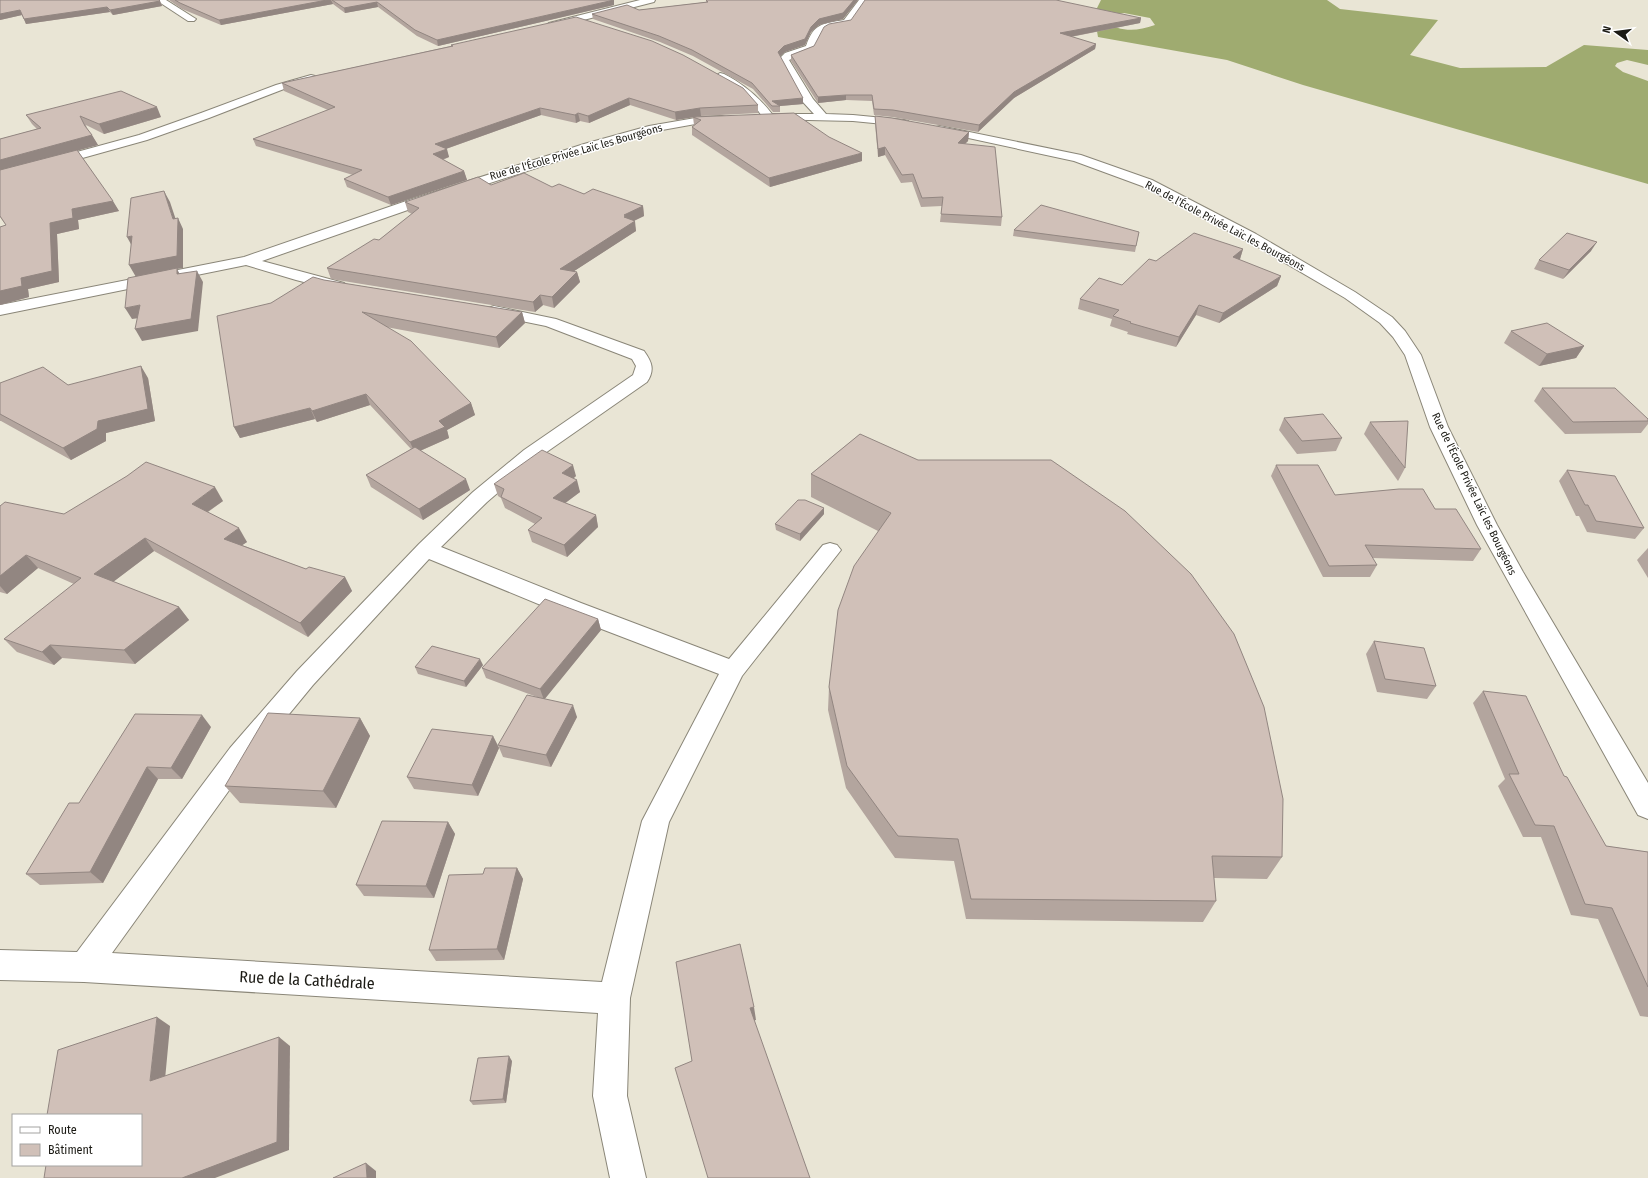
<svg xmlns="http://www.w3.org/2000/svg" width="1648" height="1178" font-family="'Fira Sans Condensed',sans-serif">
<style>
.forest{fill:#9fab70;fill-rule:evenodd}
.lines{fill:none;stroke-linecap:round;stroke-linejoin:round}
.minor-casing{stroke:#8a8678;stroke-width:2}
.minor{fill:#fff;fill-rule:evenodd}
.wall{fill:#b3a59e}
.shaded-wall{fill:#928681}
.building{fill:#d0c0b8;stroke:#928681}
.labels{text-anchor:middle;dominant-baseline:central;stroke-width:3;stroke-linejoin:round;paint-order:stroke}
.far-street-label{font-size:11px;fill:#1b1a14;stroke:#fff}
.near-street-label{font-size:16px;fill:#1b1a14;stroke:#fff}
</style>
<rect width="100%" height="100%" fill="#e9e5d5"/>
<!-- forest -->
<path class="forest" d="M 1101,0 L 1327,0 L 1340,9 L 1438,20 L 1410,55 L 1460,68 L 1546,67 L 1584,45 L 1648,50 L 1648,65 L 1627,60 L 1617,63 L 1615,66 L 1623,72 L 1648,81 L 1648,184 L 1303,85 L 1227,60 L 1098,37 L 1094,14 ZM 1124,13 L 1150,18 L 1155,25 C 1135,32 1121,32 1103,21 L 1108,16 Z"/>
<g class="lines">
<!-- minor casing -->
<g class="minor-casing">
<g id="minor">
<polygon points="156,0 166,0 196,19 194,21 188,21"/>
<polygon points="640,0 655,0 654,2 552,28 547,25 549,23"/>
<path d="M 859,0 L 867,0 L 850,24 L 828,28 L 823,31 L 813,50 L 789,60 L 813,99 L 826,114 L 853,115 L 904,120 L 908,121 L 910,123 L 908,125 L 904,126 L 853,121 L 764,119 L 754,105 L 743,95 L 715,76 L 720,73 L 724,74 C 743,84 758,96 772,114 L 814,114 L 802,101 L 779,59 L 785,53 L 806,46 C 814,23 822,24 844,20 Z"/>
<polygon points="311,75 315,76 316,78 315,80 284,89 209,118 147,140 0,181 0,173 139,135 201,113 276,85"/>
<polygon points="722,116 726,117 728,119 726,121 701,123 651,132 592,150 422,205 262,261 344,283 347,286 344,289 339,291 296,280 246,265 0,315 0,305 244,257 412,199 584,144 649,126 701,117"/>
<polygon points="940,126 1081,155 1152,180 1256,234 1355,292 1392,317 1405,331 1421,355 1448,427 1497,525 1523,572 1648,783 1648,819 1638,815 1477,525 1430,427 1405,355 1393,337 1380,323 1345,298 1246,240 1142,186 1074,161 936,131 934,129 936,127"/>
<path d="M 494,306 L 556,319 L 644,351 C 652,362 655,370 647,382 L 538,458 L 487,502 L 441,547 L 581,603 L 729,659 L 823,545 L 830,543 L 837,545 L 841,550 L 742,676 L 669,822 L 630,998 L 627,1096 L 646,1178 L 610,1178 L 593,1096 L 598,1013 L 84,982 L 0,980 L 0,950 L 77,952 L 230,748 L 297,671 L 419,544 L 473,492 L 524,450 L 633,375 L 636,366 L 632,359 L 546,326 L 488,314 L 486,311 L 488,308 ZM 429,559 L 565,615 L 719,674 L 642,821 L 602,982 L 112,953 L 248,764 L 313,685 Z"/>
</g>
</g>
<!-- minor -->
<use href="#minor" class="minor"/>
</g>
<!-- wall -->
<g class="wall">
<polygon points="0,0 160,1 162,6 113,15 110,12 26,24 22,15 0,20"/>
<polygon points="169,0 614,0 614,5 438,46 417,36 378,7 345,13 333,4 221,25 182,9"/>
<polygon points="706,0 858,0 843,19 819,25 811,32 805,45 785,52 780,56 803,104 780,106 780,112 773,112 753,89 693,56 660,42 593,19 592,14 639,10 706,2"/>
<polygon points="1141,18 1140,23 1071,37 1096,44 1095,49 1014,98 978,132 892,117 874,115 872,101 846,100 818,103 791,61 791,55 814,46 851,20"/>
<polygon points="451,45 758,105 758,113 701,116 676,120 630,105 589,123 580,121 576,123 541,115 446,149 449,157 443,160 464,171 467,180 391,205 347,187 344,179 353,175 256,146 253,139 328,110 284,91 282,83 451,46"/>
<polygon points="26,115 161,117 104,134 86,125 87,128 98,145 77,150 119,211 78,220 79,229 57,234 59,282 28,289 29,297 0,305 0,227 6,225 0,217 0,139 37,129 32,124"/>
<polygon points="875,116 969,132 968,141 965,144 1002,217 1001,226 940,222 942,206 921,207 912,182 901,183 885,155 878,157 875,124"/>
<polygon points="693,117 862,161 770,187 692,135 692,127 694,125"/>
<polygon points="491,185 552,187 643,206 644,216 634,221 636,231 574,271 577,272 580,282 554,308 543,305 535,312 331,279 327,268 379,240 412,214 408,212 405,202"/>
<polygon points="1014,230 1139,232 1135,252 1013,236"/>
<polygon points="1243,249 1240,259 1239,260 1281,276 1277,286 1219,323 1196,315 1176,347 1127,334 1128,332 1110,326 1112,319 1078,309 1080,299 1122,285 1156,261"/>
<polygon points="1591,251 1563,279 1534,269 1539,260"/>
<polygon points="324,280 522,312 525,323 499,348 386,327 471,403 475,415 447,430 449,438 420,451 470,490 423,520 371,487 366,475 411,449 370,405 317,422 315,419 240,438 234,427 271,303"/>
<polygon points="1511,331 1584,346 1576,358 1539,366 1504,343"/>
<polygon points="148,378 155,421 106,433 106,441 71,460 1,421 0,421 0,383 68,385"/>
<polygon points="1542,388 1648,419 1648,424 1641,433 1565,434 1534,401"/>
<polygon points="1284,418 1342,438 1336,451 1297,454 1279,430"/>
<polygon points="1370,422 1405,468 1398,481 1364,434"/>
<polygon points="860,434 1282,857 1267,879 1214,878 1216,901 1203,922 966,919 954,861 895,858 846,788 828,710 829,687 878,531 811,497 811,474"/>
<polygon points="1276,465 1335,495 1435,509 1481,549 1473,561 1372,558 1377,565 1370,577 1323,577 1271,476"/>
<polygon points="1567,470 1644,528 1635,539 1587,532 1579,516 1576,516 1559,481"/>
<polygon points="576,476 574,478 580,492 565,503 596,515 598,527 567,557 532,542 528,530 535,524 505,508 501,498 498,496 494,484"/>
<polygon points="223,501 208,512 247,542 242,545 306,569 345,577 352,591 308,637 154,551 113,582 179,607 189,620 135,664 62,658 54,665 17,652 4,639 74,584 38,568 7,594 0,592 0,506 64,514"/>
<polygon points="824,514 800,541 776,530 775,524"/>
<polygon points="1648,548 1648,578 1637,560"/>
<polygon points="598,619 601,630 544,699 577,717 551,767 503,757 498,745 537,697 486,678 482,668"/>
<polygon points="1374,641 1436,686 1427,699 1377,692 1366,654"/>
<polygon points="483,665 466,687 418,674 415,667"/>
<polygon points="1483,691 1564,776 1606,846 1648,852 1648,1017 1640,1016 1598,919 1571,915 1541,837 1523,837 1498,786 1505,779 1473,703"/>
<polygon points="360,718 370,736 336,808 240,803 225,786"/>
<polygon points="211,727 182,779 158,779 103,883 40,885 26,874 79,803"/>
<polygon points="493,736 499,748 478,796 414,789 407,777"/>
<polygon points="448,822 455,834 434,898 364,896 356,885"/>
<polygon points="517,868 523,879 504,960 436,961 429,950 483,874"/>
<polygon points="512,1061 506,1103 473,1105 470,1101"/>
</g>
<!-- shaded-wall -->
<g class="shaded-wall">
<polygon points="327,0 331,0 333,4 221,25 219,20"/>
<polygon points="614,0 614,5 438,46 437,40"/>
<polygon points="854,0 858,0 843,19 819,25 811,32 805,45 785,52 778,58 778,52 784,46 819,19"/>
<polygon points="160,1 162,6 113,15 110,10"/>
<polygon points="377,2 378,7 345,13 344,8"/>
<polygon points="107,7 110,12 26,24 24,19"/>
<polygon points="20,10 22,15 0,20 0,14"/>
<polygon points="1141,18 1140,23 1059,39 1060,33"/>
<polygon points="1096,44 1095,49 1014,98 978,132 979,125 1014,92"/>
<polygon points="846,95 846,100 818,103 818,97"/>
<polygon points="629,98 630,105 589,123 588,116"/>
<polygon points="803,98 803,104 780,106 772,101"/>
<polygon points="157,107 161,117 104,134 99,124"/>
<polygon points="540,108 541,115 437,152 435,144"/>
<polygon points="700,108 701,116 676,120 675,112"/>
<polygon points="578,113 580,121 576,123 575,115"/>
<polygon points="969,132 968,141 957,151 958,143"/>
<polygon points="92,135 98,145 0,172 0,160"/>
<polygon points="885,147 885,155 878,157 878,149"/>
<polygon points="447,149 449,157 435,162 433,154"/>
<polygon points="862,153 862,161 770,187 769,178"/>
<polygon points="464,171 467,180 391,205 388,197"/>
<polygon points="164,191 170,202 178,226 178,218 183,229 183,268 177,269 183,280 136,277 129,265 173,219"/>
<polygon points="113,201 119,211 78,220 79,229 57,234 59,282 28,289 29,297 0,305 0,291 21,278 50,223 72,209"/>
<polygon points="643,206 644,216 627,224 635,221 636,231 562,279 560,269 624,215"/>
<polygon points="132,236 133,248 127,237"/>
<polygon points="1597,242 1591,251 1563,279 1569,270"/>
<polygon points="1243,249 1240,259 1230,267 1233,257"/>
<polygon points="197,271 203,282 198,331 142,341 135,329"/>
<polygon points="577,272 580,282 554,308 552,297"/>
<polygon points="1281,276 1277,286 1219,323 1223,313"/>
<polygon points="540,295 543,305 535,312 533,302"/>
<polygon points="140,305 147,317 132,319 125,308"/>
<polygon points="1199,305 1196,315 1176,347 1179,337"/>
<polygon points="522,312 525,323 499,348 496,337"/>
<polygon points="1584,346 1576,358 1539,366 1547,354"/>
<polygon points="141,366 148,378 155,421 106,433 106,441 71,460 63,448 98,421"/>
<polygon points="366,394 370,405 317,422 312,411"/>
<polygon points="471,403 475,415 447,430 449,438 415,453 410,442 439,421"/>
<polygon points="310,408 315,419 240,438 234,427"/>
<polygon points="573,465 576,476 565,485 562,473"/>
<polygon points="466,479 470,490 423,520 419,509"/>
<polygon points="577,480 580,492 556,510 553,498"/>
<polygon points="215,487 223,501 200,517 192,504"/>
<polygon points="824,508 824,514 800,541 800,534"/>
<polygon points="596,515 598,527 567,557 564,545"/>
<polygon points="239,528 247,542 232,552 224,539"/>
<polygon points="145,538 154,551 105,588 94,574"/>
<polygon points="26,555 38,568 7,594 0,586 0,576"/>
<polygon points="345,577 352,591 308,637 300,623"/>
<polygon points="179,607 189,620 135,664 124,650"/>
<polygon points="598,619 601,630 544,700 540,689"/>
<polygon points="50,645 62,658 54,665 42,652"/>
<polygon points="480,659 483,665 466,687 464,681"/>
<polygon points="573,705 577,717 551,767 546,755"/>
<polygon points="202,715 211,727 182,779 171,768"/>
<polygon points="360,718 370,736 336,808 323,791"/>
<polygon points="493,736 499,748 478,796 472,785"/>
<polygon points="147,767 158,779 103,883 90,872"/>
<polygon points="448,822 455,834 434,898 426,886"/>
<polygon points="517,868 523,879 504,960 497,949"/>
<polygon points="754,1007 756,1020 752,1021 750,1008"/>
<polygon points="157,1017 170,1026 164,1090 150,1081"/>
<polygon points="279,1037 290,1046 289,1150 215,1178 182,1178"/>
<polygon points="509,1056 512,1061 506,1103 503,1099"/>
<polygon points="366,1163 376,1171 376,1178 367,1178"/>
</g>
<!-- building -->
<g class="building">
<polygon points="0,0 159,0 160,1 110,10 107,7 24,19 20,10 0,14"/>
<polygon points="175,0 327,0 219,20 180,3"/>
<polygon points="332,0 614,0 437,40 415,30 377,2 344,8"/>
<polygon points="706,0 854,0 843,13 819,19 811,27 805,39 784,46 778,52 803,98 772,101 780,106 772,106 752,83 692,50 659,36 592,14 627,5 639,10 708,2"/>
<polygon points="865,0 1056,0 1141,18 1060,33 1096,44 1014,92 979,125 893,110 874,109 872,95 846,95 818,97 791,55 814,46 824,27 829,24 851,20"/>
<polygon points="576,17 652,41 683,55 743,88 758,105 700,108 675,112 629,98 588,116 578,113 575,115 540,108 435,144 447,149 433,154 464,171 388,197 344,179 362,170 253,139 335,107 282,83 453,46 451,45"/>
<polygon points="121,91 157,107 99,124 80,116 85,126 92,135 0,160 0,139 41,128 26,115"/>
<polygon points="794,113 829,137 862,153 769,178 692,127 701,120 693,117"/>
<polygon points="875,116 892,118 969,132 958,143 995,147 1002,217 941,214 943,197 922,198 913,174 902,175 885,147 878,149"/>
<polygon points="77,150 113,201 72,209 73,218 50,223 52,271 21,278 22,286 0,291 0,227 6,225 0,216 0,170"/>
<polygon points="524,173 552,187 559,184 584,194 593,189 643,206 624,215 626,216 624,217 635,221 560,269 577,272 552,297 540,295 533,302 327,268 374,239 379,240 419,208 405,202 478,177 491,185"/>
<polygon points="164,191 173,219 178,218 177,256 129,265 132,236 127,237 131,198"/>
<polygon points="1041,205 1139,232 1136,246 1014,230"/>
<polygon points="1194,233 1243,249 1233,257 1281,276 1223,313 1199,305 1179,337 1130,323 1131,322 1113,316 1119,310 1080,299 1099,278 1122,285 1149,259 1156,261"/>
<polygon points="1567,233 1597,242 1569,270 1539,260"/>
<polygon points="177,268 177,274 197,271 191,319 135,329 140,305 125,308 128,278"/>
<polygon points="313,277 324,280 522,312 496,337 362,312 411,341 471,403 439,421 445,427 410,442 366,394 312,411 310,408 234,427 217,316 271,303"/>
<polygon points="1547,323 1584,346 1547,354 1511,331"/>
<polygon points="141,366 148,409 98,421 97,429 63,448 0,414 0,383 43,367 68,385"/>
<polygon points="1542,388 1615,388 1648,419 1648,421 1573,422"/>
<polygon points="1323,414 1342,438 1302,441 1284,418"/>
<polygon points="1408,421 1405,468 1370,422"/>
<polygon points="860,434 918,460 1051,460 1125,511 1191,574 1234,634 1264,707 1283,799 1282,857 1212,856 1216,901 971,899 958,839 898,836 847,766 829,687 838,610 854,566 891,513 811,474"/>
<polygon points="415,447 466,479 419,509 366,475"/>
<polygon points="542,450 573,465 562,473 577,480 553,498 596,515 564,545 528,530 542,518 501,497 504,489 494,484"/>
<polygon points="146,462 215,487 192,504 239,528 224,539 306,569 309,567 345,577 300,623 145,538 94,574 179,607 124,650 50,645 42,652 4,639 81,578 26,555 0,576 0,506 5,502 64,514 127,476"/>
<polygon points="1276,465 1318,465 1335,495 1399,489 1423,489 1435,509 1456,509 1481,549 1365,545 1377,565 1329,566"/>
<polygon points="1567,470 1615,476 1644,528 1596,521 1588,505 1585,505"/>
<polygon points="798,500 805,500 824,508 800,534 775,524"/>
<polygon points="545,599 598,619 540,689 482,668"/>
<polygon points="1374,641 1424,648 1436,686 1385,679"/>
<polygon points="432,646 480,659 464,681 415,667"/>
<polygon points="1483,691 1526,696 1564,776 1567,777 1606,846 1648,852 1648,987 1612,908 1585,904 1554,826 1535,825 1509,774 1519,774"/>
<polygon points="527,695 573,705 546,755 498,745"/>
<polygon points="268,713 360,718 323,791 225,786"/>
<polygon points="135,714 202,715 171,768 147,767 90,872 26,874 69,803 79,803"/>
<polygon points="432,729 493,736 472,785 407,777"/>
<polygon points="382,821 448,822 426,886 356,885"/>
<polygon points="485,868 517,868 497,949 429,950 449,875 483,874"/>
<polygon points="740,944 754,1007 750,1008 810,1178 708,1178 675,1068 692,1061 676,962"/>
<polygon points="157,1017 150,1081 279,1037 277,1142 182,1178 44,1178 46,1165 141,1165 141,1115 47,1115 58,1050"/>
<polygon points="509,1056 503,1099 470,1101 478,1058"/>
<polygon points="366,1163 367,1178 333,1178"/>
</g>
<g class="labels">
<!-- far-street labels -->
<g class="far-street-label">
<text transform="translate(576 152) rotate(-16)">Rue de l'École Privée Laïc les Bourgéons</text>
<text transform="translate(1225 226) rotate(28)">Rue de l'École Privée Laïc les Bourgéons</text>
<text transform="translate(1474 494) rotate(64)">Rue de l'École Privée Laïc les Bourgéons</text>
</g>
<!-- near-street labels -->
<g class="near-street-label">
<text transform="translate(307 980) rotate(3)">Rue de la Cathédrale</text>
</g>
</g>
<!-- legend -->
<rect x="12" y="1114" width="130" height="52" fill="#ffffff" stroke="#a4a3a1"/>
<rect x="20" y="1127" width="20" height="6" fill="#ffffff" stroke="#a4a3a1"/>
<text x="48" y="1134" font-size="12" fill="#1b1a14">Route</text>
<rect x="20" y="1144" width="20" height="12" fill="#d0c0b8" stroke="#a4a3a1"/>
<text x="48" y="1154" font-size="12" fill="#1b1a14">Bâtiment</text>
<!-- north arrow -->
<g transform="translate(1616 32) rotate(284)" stroke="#ffffff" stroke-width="3" paint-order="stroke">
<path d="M0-3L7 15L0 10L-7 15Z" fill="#1b1a14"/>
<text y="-6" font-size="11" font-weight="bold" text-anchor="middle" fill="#1b1a14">N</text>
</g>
</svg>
